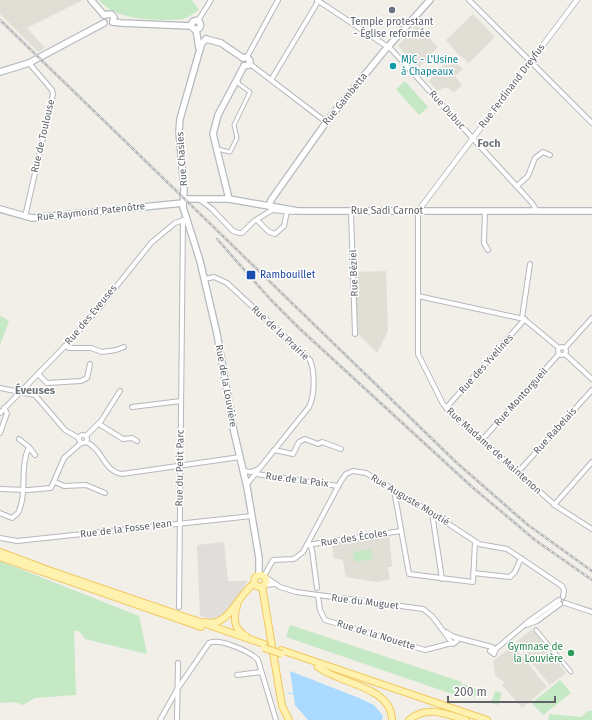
<svg xmlns="http://www.w3.org/2000/svg" width="592" height="720" font-family="'Fira Sans',sans-serif">
<style>
.industrial{fill:#e0deda}
.education{fill:#e1ded6}
.green{fill:#c5e8c5}
.water{fill:#aadaff}
.lines{fill:none;stroke-linecap:round;stroke-linejoin:round}
.stream{stroke:#aadaff;stroke-width:1}
.pedestrian-casing{stroke:#b5b8bc;stroke-width:5}
.minor-casing{stroke:#b5b8bc;stroke-width:6}
.tertiary-casing{stroke:#b5b8bc;stroke-width:6}
.secondary-casing{stroke:#b6babf;stroke-width:8}
.primary-casing{stroke:#f2c960;stroke-width:8}
.pedestrian{stroke:#fff;stroke-width:3}
.minor{stroke:#fff;stroke-width:4}
.tertiary{stroke:#fff;stroke-width:4.5}
.secondary{stroke:#fff;stroke-width:5.5}
.primary{stroke:#fff2af;stroke-width:6}
.rail-casing{stroke:#b6b7b8;stroke-width:2.5}
.rail{stroke:#fff;stroke-width:1;stroke-dasharray:3;stroke-linecap:butt}
.primary-bridge-casing{stroke:#f2c960;stroke-width:8;stroke-linecap:butt}
.primary-bridge{stroke:#fff2af;stroke-width:6}
.worship-dot{fill:#6b7280;stroke:#fff;stroke-width:1.5}
.culture-dot{fill:#0f9aa8;stroke:#fff;stroke-width:1.5}
.transit-dot{fill:#1a4fb4;stroke:#fff;stroke-width:1.5}
.leisure-dot{fill:#2e9e5b;stroke:#fff;stroke-width:1.5}
.labels{text-anchor:middle;dominant-baseline:central;stroke-width:3;stroke-linejoin:round;paint-order:stroke}
.worship-label{font-size:10px;fill:#5b616d;stroke:#fff}
.culture-label{font-size:10px;fill:#0d838f;stroke:#fff;text-anchor:start}
.street-label{font-size:10px;fill:#5f6368;stroke:#fff}
.transit-label{font-size:10px;fill:#164399;stroke:#fff;text-anchor:start}
.leisure-label{font-size:10px;fill:#27864d;stroke:#fff;text-anchor:end}
.neighbourhood-label{font-size:11px;font-weight:bold;fill:#70757a;stroke:#fff}
</style>
<rect width="100%" height="100%" fill="#f1efe8"/>
<!-- industrial -->
<polygon class="industrial" points="224,542 228,581 248,581 225,614 219,618 210,619 200,616 197,545"/>
<!-- education -->
<g class="education">
<polygon points="0,0 83,0 27,28 45,48 38,52 0,14"/>
<polygon points="473,14 495,37 469,63 456,52 446,40"/>
<polygon points="416,25 438,47 418,68 398,46"/>
<polygon points="450,58 463,69 455,76 462,85 454,92 446,87 437,91 429,81"/>
<polygon points="386,271 388,331 377,353 355,331 354,272"/>
<polygon points="389,535 392,567 388,567 390,579 378,582 346,577 343,560 334,558 332,544"/>
<polygon points="532,629 566,673 550,685 515,643"/>
<polygon points="513,645 547,687 522,708 502,685 505,683 495,675 493,661"/>
</g>
<!-- green -->
<g class="green">
<path d="M 99,0 L 192,0 L 199,10 C 194,13 188,18 182,19 C 159,22 114,20 99,0 Z"/>
<polygon points="405,81 428,107 419,115 396,89"/>
<polygon points="1,316 9,321 0,345 0,317"/>
<polygon points="371,549 373,559 355,562 353,552"/>
<polygon points="0,561 139,616 147,654 85,639 79,631 74,631 76,695 35,698 23,705 15,702 0,703"/>
<polygon points="290,625 462,682 458,696 286,637"/>
<polygon points="560,680 571,693 543,715 532,703"/>
<polygon points="463,684 477,689 475,697 460,693"/>
<polygon points="495,691 502,693 498,705 491,703"/>
<polygon points="588,711 592,711 592,720 548,720 550,714 581,717"/>
</g>
<!-- water -->
<polygon class="water" points="290,671 359,698 374,705 383,716 382,720 308,720 295,705"/>
<g class="lines">
<!-- stream -->
<polyline class="stream" points="288,693 295,694"/>
<!-- pedestrian casing -->
<g class="pedestrian-casing">
<g id="pedestrian">
<polyline points="217,149 230,152 237,138 234,125 250,92 239,84 237,79"/>
<polyline points="536,630 571,672"/>
</g>
</g>
<!-- minor casing -->
<g class="minor-casing">
<g id="minor">
<polyline points="317,0 391,49 532,203 537,211"/>
<polyline points="469,0 592,123"/>
<polyline points="199,19 211,0"/>
<polyline points="247,57 278,0"/>
<polyline points="250,64 326,122"/>
<polyline points="271,80 319,0"/>
<polyline points="517,186 528,176 535,158 543,152 550,155"/>
<polyline points="199,199 212,209 233,231 239,233 242,233 254,221 272,210 294,212"/>
<polyline points="351,211 355,334"/>
<polyline points="418,211 418,354 443,404 451,413 556,506 592,529"/>
<polyline points="485,211 484,243 488,250"/>
<polyline points="25,217 53,94 52,90 29,63"/>
<polyline points="257,220 269,232 275,234 284,226 287,211"/>
<path d="M 204,279 L 214,277 L 227,283 L 310,360 C 315,372 315,395 309,407 L 247,484"/>
<polyline points="418,296 524,319 559,348"/>
<polyline points="522,318 530,264"/>
<polyline points="65,346 69,348 91,348 102,352 116,350 124,347"/>
<circle cx="562" cy="351" r="4"/>
<polyline points="565,348 592,318"/>
<polyline points="565,354 592,379"/>
<polyline points="38,374 47,383 81,381 87,378 90,364"/>
<polyline points="0,388 35,395 65,430 79,438"/>
<polyline points="132,407 181,401"/>
<polyline points="446,408 525,319"/>
<polyline points="0,413 65,346 100,307 151,243 175,223 184,220"/>
<polyline points="99,424 123,439 132,438 137,441"/>
<polyline points="0,433 7,413 4,408"/>
<circle cx="83" cy="439" r="4"/>
<polyline points="86,436 101,421 120,391"/>
<polyline points="19,439 29,447"/>
<polyline points="482,440 559,354"/>
<path d="M 86,442 C 103,449 103,471 122,474 L 240,457"/>
<polyline points="274,450 293,454 299,442 305,439 318,444 322,442 341,449"/>
<polyline points="244,471 251,472 258,469"/>
<polyline points="518,472 592,390"/>
<polyline points="256,474 338,486"/>
<polyline points="55,482 64,486 86,485 105,493"/>
<polyline points="0,489 28,490 51,488 64,458 81,443"/>
<polyline points="394,490 409,574 473,582 475,542"/>
<polyline points="554,505 592,462"/>
<path d="M 0,513 L 12,518 L 18,513 C 28,492 19,467 29,447 L 35,455"/>
<polyline points="432,513 442,579"/>
<polyline points="0,538 17,541 252,516"/>
<polyline points="307,545 401,531"/>
<polyline points="310,545 312,550 317,588"/>
<polyline points="473,573 510,577 515,572 521,558"/>
<polyline points="264,576 273,560 294,559 303,552 341,481 346,474 353,471 366,473 432,513 479,544 507,549 562,586 564,590 563,597"/>
<polyline points="265,577 280,587 296,592 423,609 432,616 453,644 457,641 455,637"/>
<polyline points="264,585 275,584"/>
<polyline points="318,596 320,610 325,620 425,650 452,643"/>
<polyline points="565,603 592,612"/>
<polyline points="179,607 183,220"/>
<polyline points="526,625 537,621 560,604"/>
<polyline points="446,632 454,637 492,647"/>
<polyline points="493,648 490,651 494,654 496,649 529,621 559,600"/>
<polyline points="237,675 261,672"/>
<path d="M 160,720 L 178,688 L 209,643 C 219,638 250,651 258,660 L 276,720"/>
<polyline points="177,720 178,663"/>
</g>
</g>
<!-- tertiary casing -->
<g class="tertiary-casing">
<g id="tertiary">
<polyline points="198,21 199,19"/>
<polyline points="418,211 577,0"/>
</g>
</g>
<!-- secondary casing -->
<g class="secondary-casing">
<g id="secondary">
<polyline points="91,0 104,15"/>
<polyline points="104,15 111,14 114,17 113,22"/>
<circle cx="196" cy="25" r="4.5"/>
<polyline points="113,22 121,23 191,26"/>
<polyline points="196,29 199,48"/>
<polyline points="206,39 202,43 198,56 180,119 179,131 184,189 183,207 200,261 217,334 234,432 247,487 259,558 259,575"/>
<polyline points="206,39 221,43 243,58"/>
<polyline points="243,58 247,57 250,61 249,65 244,66"/>
<polyline points="0,72 29,63 104,23"/>
<polyline points="184,199 229,199 298,211 592,211"/>
<polyline points="229,199 213,134 218,115 244,66"/>
<polyline points="269,206 271,200 327,121 385,50 430,0"/>
<polyline points="0,209 32,218 183,203"/>
</g>
</g>
<!-- primary casing -->
<g class="primary-casing">
<g id="primary">
<polyline points="0,552 51,571 264,644"/>
<polyline points="0,557 201,627"/>
<circle cx="260" cy="581" r="6"/>
<polyline points="262,586 282,706 289,720"/>
<path d="M 237,606 C 233,618 234,630 246,636"/>
<path d="M 205,622 C 229,629 238,593 255,583"/>
<polyline points="281,650 487,720"/>
<path d="M 318,667 C 339,684 392,686 392,720"/>
<path d="M 409,720 C 427,705 446,714 466,720"/>
</g>
</g>
<!-- pedestrian -->
<use href="#pedestrian" class="pedestrian"/>
<!-- minor -->
<use href="#minor" class="minor"/>
<!-- tertiary -->
<use href="#tertiary" class="tertiary"/>
<!-- secondary -->
<use href="#secondary" class="secondary"/>
<!-- primary -->
<use href="#primary" class="primary"/>
<!-- rail casing -->
<g class="rail-casing">
<g id="rail">
<polyline points="0,20 457,463 528,525 592,571"/>
<polyline points="217,239 271,300 300,329 471,486 535,540 592,580"/>
</g>
</g>
<!-- rail -->
<use href="#rail" class="rail"/>
<!-- primary-bridge casing -->
<g class="primary-bridge-casing">
<polyline id="primary-bridge" points="264,648 282,654"/>
</g>
<!-- primary-bridge -->
<use href="#primary-bridge" class="primary-bridge"/>
</g>
<!-- markers -->
<circle class="worship-dot" cx="392" cy="10" r="4"/>
<circle class="culture-dot" cx="393" cy="66" r="4"/>
<rect class="transit-dot" x="246" y="270" width="10" height="10" rx="2"/>
<circle class="leisure-dot" cx="571" cy="653" r="4"/>
<g class="labels">
<!-- worship labels -->
<g class="worship-label">
<text x="392" y="22">Temple protestant<tspan x="392" dy="12">- Église reformée</tspan></text>
</g>
<!-- culture labels -->
<g class="culture-label">
<text x="401" y="60">MJC - L'Usine<tspan x="401" dy="12">à Chapeaux</tspan></text>
</g>
<!-- street labels -->
<g class="street-label">
<text transform="translate(512 86) rotate(-53)">Rue Ferdinand Dreyfus</text>
<text transform="translate(345 99) rotate(-51)">Rue Gambetta</text>
<text transform="translate(447 110) rotate(48)">Rue Dubuc</text>
<text transform="translate(43 136) rotate(-77)">Rue de Toulouse</text>
<text transform="translate(182 159) rotate(-94)">Rue Chasles</text>
<text x="387" y="211">Rue Sadi Carnot</text>
<text transform="translate(91 212) rotate(-6)">Rue Raymond Patenôtre</text>
<text transform="translate(354 273) rotate(-92)">Rue Béziel</text>
<text transform="translate(91 315) rotate(-50)">Rue des Eveuses</text>
<text transform="translate(280 333) rotate(43)">Rue de la Prairie</text>
<text transform="translate(486 364) rotate(-48)">Rue des Yvelines</text>
<text transform="translate(226 386) rotate(80)">Rue de la Louvière</text>
<text transform="translate(521 397) rotate(-48)">Rue Montorgueil</text>
<text transform="translate(555 431) rotate(-48)">Rue Rabelais</text>
<text transform="translate(494 451) rotate(42)">Rue Madame de Maintenon</text>
<text transform="translate(180 468) rotate(-89)">Rue du Petit Parc</text>
<text transform="translate(297 480) rotate(7)">Rue de la Paix</text>
<text transform="translate(410 500) rotate(31)">Rue Auguste Moutié</text>
<text transform="translate(126 529) rotate(-7)">Rue de la Fosse Jean</text>
<text transform="translate(354 538) rotate(-9)">Rue des Écoles</text>
<text transform="translate(365 602) rotate(7)">Rue du Muguet</text>
<text transform="translate(376 635) rotate(17)">Rue de la Nouette</text>
</g>
<!-- transit labels -->
<g class="transit-label">
<text x="260" y="275">Rambouillet</text>
</g>
<!-- leisure labels -->
<g class="leisure-label">
<text x="563" y="647">Gymnase de<tspan x="563" dy="12">la Louvière</tspan></text>
</g>
<!-- neighbourhood labels -->
<g class="neighbourhood-label">
<text x="489" y="143">Foch</text>
<text x="35" y="390">Éveuses</text>
</g>
</g>
<!-- scale -->
<path d="M448 696v6h107v-6" fill="none" stroke="#5f6368" stroke-width="2"/>
<text x="454" y="696" font-size="12" fill="#5f6368" stroke="#ffffff" stroke-width="3" paint-order="stroke">200 m</text>
</svg>
